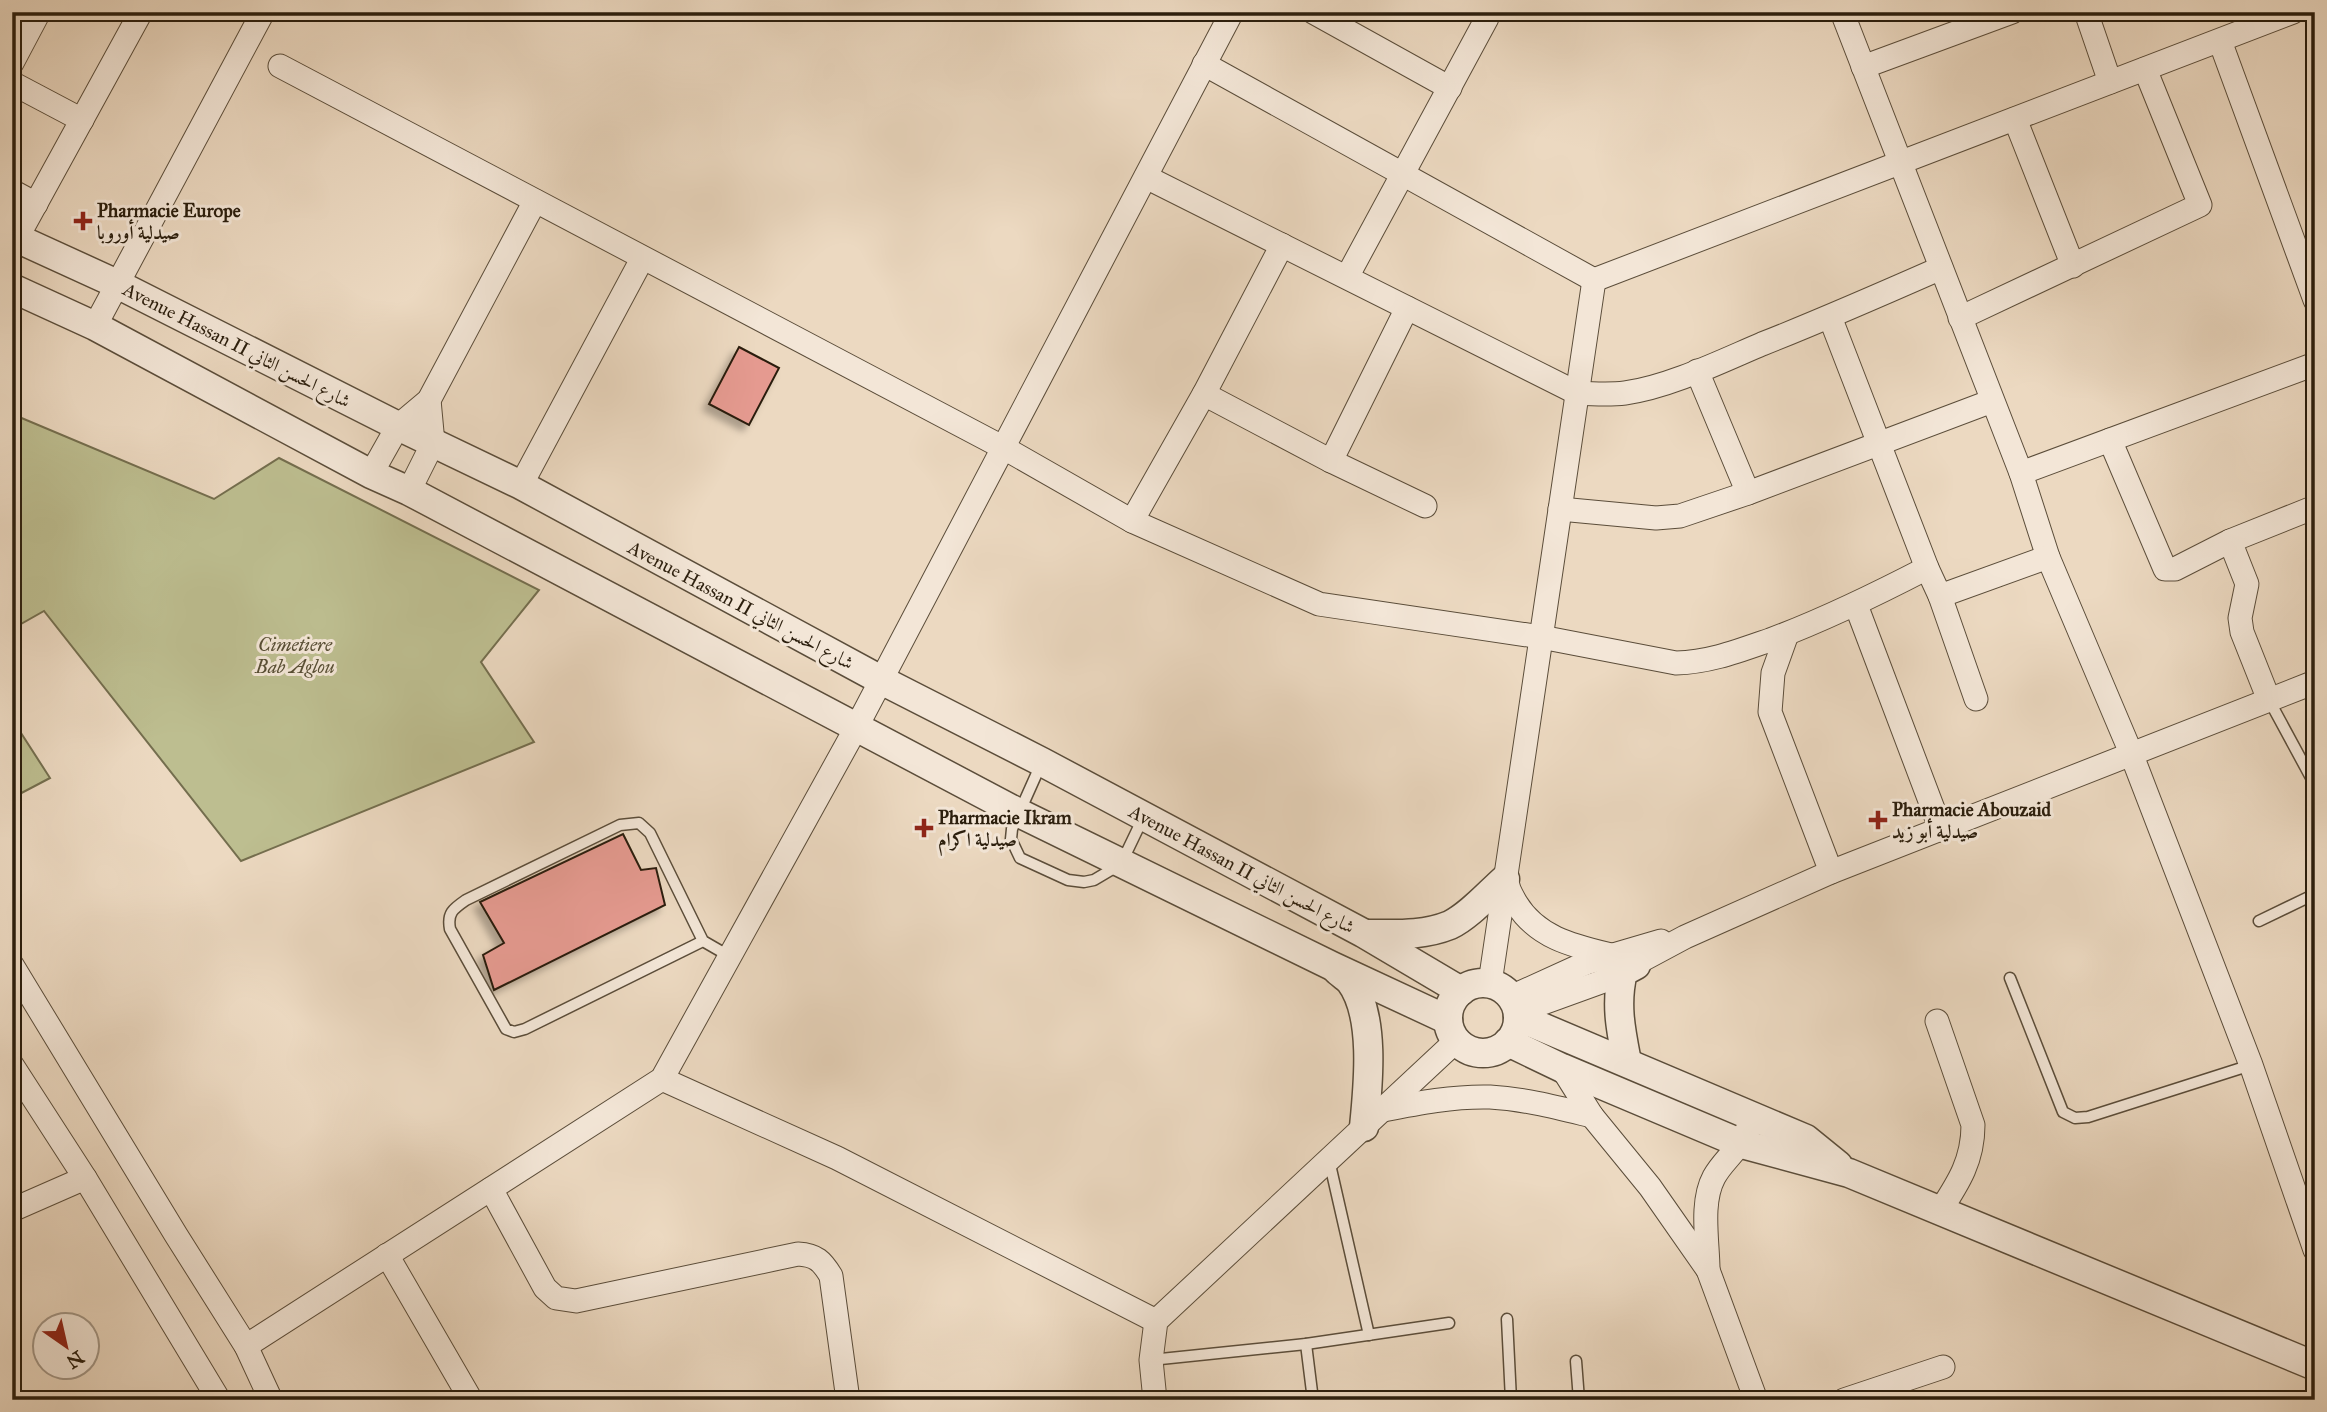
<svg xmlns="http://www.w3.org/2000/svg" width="2327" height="1412" font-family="'IM FELL Great Primer',Amiri,serif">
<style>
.green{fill:#bdbe90;stroke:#746e4e;stroke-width:2}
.building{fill:#e59a90;stroke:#2b1e0d;stroke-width:2;filter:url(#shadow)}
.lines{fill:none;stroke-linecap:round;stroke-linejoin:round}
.service-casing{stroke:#5b4d3a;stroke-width:13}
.minor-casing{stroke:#5b4d3a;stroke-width:25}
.tertiary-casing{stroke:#5b4d3a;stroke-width:31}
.service{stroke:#f3e6d7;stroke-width:10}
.minor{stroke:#f3e6d7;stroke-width:23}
.tertiary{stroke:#f3e6d7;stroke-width:28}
.poi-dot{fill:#8f2418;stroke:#f3e6d7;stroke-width:2.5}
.labels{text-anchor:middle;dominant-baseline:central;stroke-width:6;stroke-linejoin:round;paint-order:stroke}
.poi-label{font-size:19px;font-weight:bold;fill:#2b1e0d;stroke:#f3e6d7;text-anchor:start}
.street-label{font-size:19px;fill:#2b1e0d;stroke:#f3e6d7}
.park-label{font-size:19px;font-style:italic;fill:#574e34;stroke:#f3e6d7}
</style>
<defs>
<filter id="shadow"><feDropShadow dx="-6" dy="6" stdDeviation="3.5" flood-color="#0004"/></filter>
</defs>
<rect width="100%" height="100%" fill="#ecd9c1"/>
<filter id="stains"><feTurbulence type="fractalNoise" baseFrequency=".00286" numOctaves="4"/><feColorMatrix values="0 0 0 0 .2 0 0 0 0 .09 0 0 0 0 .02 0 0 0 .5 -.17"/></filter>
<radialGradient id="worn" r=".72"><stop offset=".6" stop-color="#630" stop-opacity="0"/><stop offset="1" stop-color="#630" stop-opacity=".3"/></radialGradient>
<!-- green -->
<g class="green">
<polygon points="12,414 214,499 279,458 539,590 481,662 534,742 241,861 44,611 12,629"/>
<polygon points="12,719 50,778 12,798"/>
</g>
<!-- building -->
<g class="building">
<polygon points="739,347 779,368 749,425 709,404"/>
<polygon points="623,834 641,870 656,868 665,905 494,990 483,955 504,943 480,902"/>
</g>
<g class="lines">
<!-- service casing -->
<g class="service-casing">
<g id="service">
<polyline points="2269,700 2315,785"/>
<polyline points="1041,764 1012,829 1011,839 1020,858 1068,880 1084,882 1094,880 1121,864 1143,818"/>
<polyline points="2259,921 2315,894"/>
<path d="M 703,941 L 650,833 L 639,823 L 620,825 L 466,900 C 453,909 447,913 450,929 L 506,1029 L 514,1032 L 525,1029 L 703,941 L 729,956"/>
<polyline points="2010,978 2063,1112 2075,1118 2088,1117 2251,1065"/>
<polyline points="1329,1160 1369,1335"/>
<polyline points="1507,1319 1511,1400"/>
<polyline points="1306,1344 1313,1400"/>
<polyline points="1151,1360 1306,1344 1449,1323"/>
<polyline points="1576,1361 1579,1400"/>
</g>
</g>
<!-- minor casing -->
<g class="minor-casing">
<g id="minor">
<polyline points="1313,12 1450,88"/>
<polyline points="1842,12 2021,473 2048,557 2131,753 2251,1065 2315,1250"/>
<polyline points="2086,12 2110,82"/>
<polyline points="2220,41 2315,300"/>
<polyline points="12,63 39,12"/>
<polyline points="1204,64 1594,280"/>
<path d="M 280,66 L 1004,448 L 1132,521 L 1319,604 L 1541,637 L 1676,663 C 1710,662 1738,651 1770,640 C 1824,620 1875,595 1927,568"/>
<polyline points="1863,67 2012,12"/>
<polyline points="12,83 82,120"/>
<polyline points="2015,119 2073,266"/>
<path d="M 1146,177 L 1577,393 C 1593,394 1609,395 1625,393 C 1669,387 1722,361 1762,344 C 1823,320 1882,294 1941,268"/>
<polyline points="12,191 36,204"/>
<polyline points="17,238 141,12"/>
<polyline points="1347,277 1487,18 1487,12"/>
<polyline points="1594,280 2293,12"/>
<polyline points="1830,317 1927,568 1940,596 1976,699"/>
<polyline points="1960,318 2200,205 2145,69"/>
<polyline points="95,326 263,12"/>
<polyline points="1697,371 1748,493"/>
<polyline points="1204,394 1331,461 1425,506"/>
<polyline points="2110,440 2165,569 2175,569 2230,541 2315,507"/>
<polyline points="1331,461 1407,308"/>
<polyline points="2021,473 2315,364"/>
<polyline points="371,474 398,426 429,400 535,201"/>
<polyline points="521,485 642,259"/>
<polyline points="409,491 433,443 429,400"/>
<polyline points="1560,509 1656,518 1680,516 1748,493 1992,401"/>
<polyline points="1132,521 1204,394 1282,245"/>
<polyline points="2230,541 2247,584 2240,618 2242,632 2269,700"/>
<polyline points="1940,596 2048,557"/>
<polyline points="1856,605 1941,830"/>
<polyline points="1787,634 1773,673 1770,712 1831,872"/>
<path d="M 1507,878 C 1507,888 1511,894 1516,903 C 1537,938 1574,946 1611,955"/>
<polyline points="12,965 176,1235 246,1346 271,1400"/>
<polyline points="1490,983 1594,280"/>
<polyline points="1511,997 1586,963 1661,941"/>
<polyline points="1518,1012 1601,982 1685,937 1831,872 2315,682"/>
<path d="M 1937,1021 L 1973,1125 C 1973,1160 1959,1182 1940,1211"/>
<polyline points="12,1065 85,1178"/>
<polyline points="1562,1068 1592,1116 1650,1187 1708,1270 1756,1400"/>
<polyline points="662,1079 837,1158 1156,1321"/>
<path d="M 1383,1110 C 1418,1103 1454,1096 1490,1097 C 1525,1099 1559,1108 1592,1116"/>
<path d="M 491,1189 L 545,1288 L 556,1298 L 576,1301 L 798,1254 C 816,1255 822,1261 831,1276 L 848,1400"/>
<polyline points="12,1210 85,1178 219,1400"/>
<polyline points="387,1255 471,1400"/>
<path d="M 1708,1270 C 1708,1242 1700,1203 1714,1177 C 1724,1159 1739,1151 1748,1128"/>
<polyline points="246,1346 662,1079 856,728 1232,12"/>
<polyline points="1155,1400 1151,1360 1156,1321 1456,1041"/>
<polyline points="1844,1400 1943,1367"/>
</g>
</g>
<!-- tertiary casing -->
<g class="tertiary-casing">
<g id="tertiary">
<polyline points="12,236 117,284 398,426 521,485 881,680 1042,762 1363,933 1461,991"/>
<polyline points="12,288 95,326 371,474 409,491 1019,813 1332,966 1448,1020"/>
<path d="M 1368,934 C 1396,934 1423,936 1450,925 C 1470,915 1488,894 1505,879"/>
<path d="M 1337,970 C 1340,973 1346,977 1350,981 C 1376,1015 1368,1087 1364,1127"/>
<circle cx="1483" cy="1018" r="35"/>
<polyline points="1518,1017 1806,1139 1838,1165"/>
<polyline points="1508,1042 1562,1068 1742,1144 1849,1173 2315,1366"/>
<path d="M 1627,1062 C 1621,1031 1615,1004 1623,972 L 1636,965"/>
</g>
</g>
<!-- service -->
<use href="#service" class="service"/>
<!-- minor -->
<use href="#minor" class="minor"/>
<!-- tertiary -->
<use href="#tertiary" class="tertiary"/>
</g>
<!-- markers -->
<g class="poi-dot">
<path d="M79.5 210.5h7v7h7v7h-7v7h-7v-7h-7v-7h7z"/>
<path d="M1874.5 809.5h7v7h7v7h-7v7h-7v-7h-7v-7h7z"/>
<path d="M920.5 817.5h7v7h7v7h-7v7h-7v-7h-7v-7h7z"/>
</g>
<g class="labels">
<!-- poi labels -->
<g class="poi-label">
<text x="97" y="210">Pharmacie Europe<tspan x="97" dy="22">صيدلية أوروبا</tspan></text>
<text x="1892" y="809">Pharmacie Abouzaid<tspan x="1892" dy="22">صيدلية أبو زيد</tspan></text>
<text x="938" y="817">Pharmacie Ikram<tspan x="938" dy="22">صيدلية اكرام</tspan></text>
</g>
<!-- street labels -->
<g class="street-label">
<text transform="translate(237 345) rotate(27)">Avenue Hassan II شارع الحسن الثاني</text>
<text transform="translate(741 605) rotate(28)">Avenue Hassan II شارع الحسن الثاني</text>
<text transform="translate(1242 869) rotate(28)">Avenue Hassan II شارع الحسن الثاني</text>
</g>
<!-- park labels -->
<g class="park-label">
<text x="295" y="644">Cimetiere<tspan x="295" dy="22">Bab Aglou</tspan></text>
</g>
</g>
<!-- margin -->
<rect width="2327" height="1412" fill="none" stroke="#ecd9c1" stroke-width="42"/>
<rect x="14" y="14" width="2299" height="1384" fill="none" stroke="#2b1e0d" stroke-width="3.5"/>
<rect x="21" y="21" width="2285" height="1370" fill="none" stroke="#2b1e0d" stroke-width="2"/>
<!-- north arrow -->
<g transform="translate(66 1346) rotate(146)"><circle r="33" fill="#f3e6d7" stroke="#a39686" stroke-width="2"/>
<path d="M0-5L12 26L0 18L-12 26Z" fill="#8f2418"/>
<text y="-10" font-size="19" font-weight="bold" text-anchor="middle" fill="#2b1e0d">N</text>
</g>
<rect width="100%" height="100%" filter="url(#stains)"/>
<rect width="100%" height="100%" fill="url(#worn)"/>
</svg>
